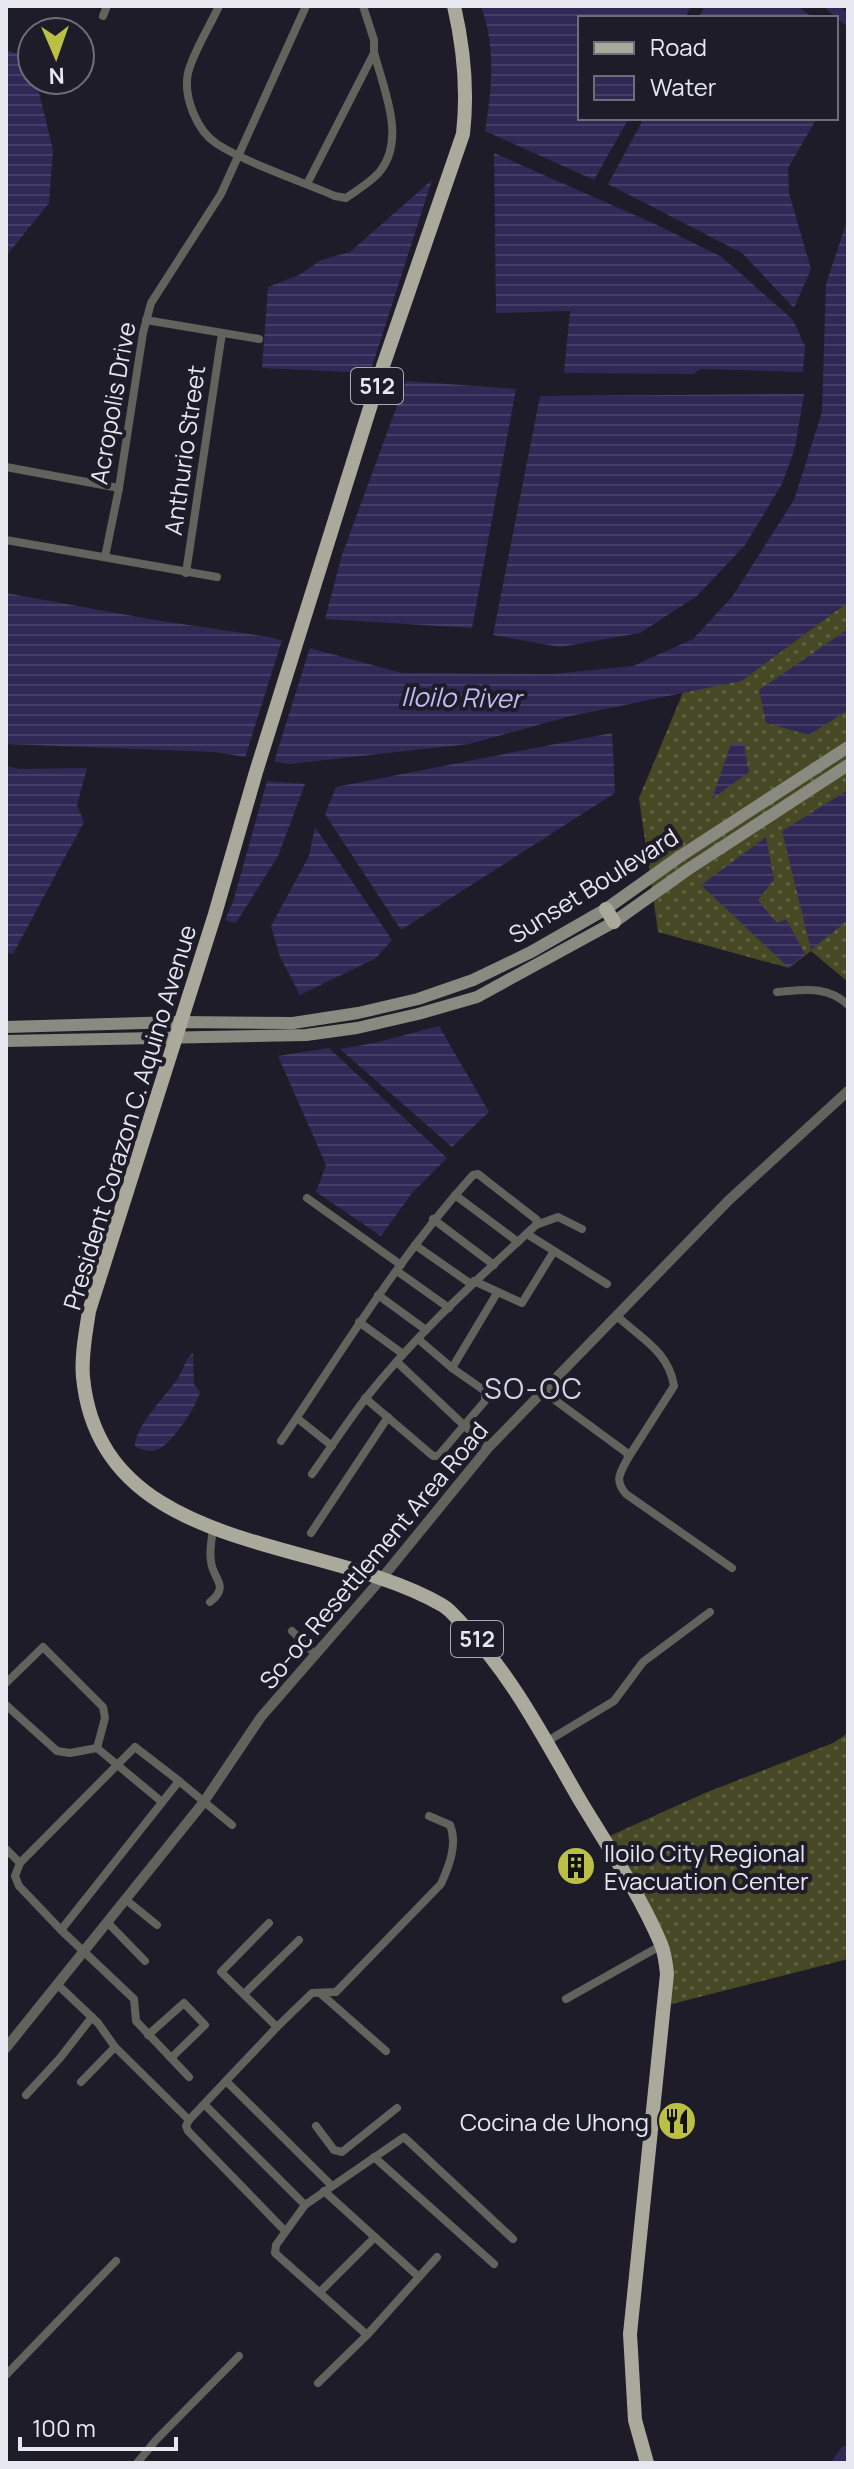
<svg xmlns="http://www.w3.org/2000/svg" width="854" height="2469" font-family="Manrope,sans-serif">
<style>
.grass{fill:url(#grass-dots)}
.water{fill:url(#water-rules)}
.pier{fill:#1d1c28}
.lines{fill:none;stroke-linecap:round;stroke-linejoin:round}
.canal{stroke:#312955;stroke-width:11}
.river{stroke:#312955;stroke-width:18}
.minor{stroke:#62635c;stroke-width:8}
.tertiary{stroke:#62635c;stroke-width:10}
.secondary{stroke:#8a8b80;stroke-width:12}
.primary{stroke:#a9aa9b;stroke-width:14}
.labels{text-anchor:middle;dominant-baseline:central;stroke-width:8;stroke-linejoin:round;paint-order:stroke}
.shield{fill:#1d1c28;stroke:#aaaab4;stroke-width:2}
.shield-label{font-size:22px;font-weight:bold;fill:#e7e7f0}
.street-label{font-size:24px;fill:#e7e7f0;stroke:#1d1c28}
.poi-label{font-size:24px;fill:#e7e7f0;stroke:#1d1c28;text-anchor:start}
.water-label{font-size:26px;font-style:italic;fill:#c2bbf8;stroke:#1d1c28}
.quarter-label{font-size:28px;letter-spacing:2px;fill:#d6d5e7;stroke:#1d1c28}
</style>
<defs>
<pattern id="grass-dots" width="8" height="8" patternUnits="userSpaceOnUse" patternTransform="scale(2)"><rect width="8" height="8" fill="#474824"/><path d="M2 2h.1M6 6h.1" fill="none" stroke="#626244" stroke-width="1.8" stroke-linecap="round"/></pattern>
<pattern id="water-rules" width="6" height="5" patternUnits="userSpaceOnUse" patternTransform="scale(2)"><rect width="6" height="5" fill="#312955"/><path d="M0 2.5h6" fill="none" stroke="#453e66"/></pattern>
</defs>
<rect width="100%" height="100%" fill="#1d1c28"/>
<!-- grass -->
<g class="grass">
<polygon points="848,602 848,982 811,951 789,968 658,932 639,798 684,690 741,681"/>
<polygon points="848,1733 848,1959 664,2006 665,1954 603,1839 705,1793 833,1743"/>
</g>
<!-- water -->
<g class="water">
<path d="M 481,6 L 691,6 L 685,18 L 580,18 L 580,118 L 629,118 L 594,180 L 485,131 C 492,89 496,47 481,6 Z"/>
<polygon points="705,6 798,6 813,18 698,18"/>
<polygon points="6,50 29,57 32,80 36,80 53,150 49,203 6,256"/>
<polygon points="644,118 817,118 788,168 789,193 811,269 794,308 742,253 608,184"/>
<polygon points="494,153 655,224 722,257 793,320 805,346 803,372 701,369 693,374 564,373 570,311 496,313"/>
<polygon points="432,180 370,373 262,368 268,287 299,275 321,260 350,252"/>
<polygon points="848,218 848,602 741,681 571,716 469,744 289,764 215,752 6,744 6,593 155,620 269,637 402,673 552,674 633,666 693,639 732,597 794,500 822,412 826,284"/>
<polygon points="406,381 516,389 472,628 325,619 342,555"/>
<polygon points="804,394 795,448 782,484 745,545 697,596 640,633 560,647 493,635 540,396"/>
<polygon points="848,629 848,710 809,735 766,723 759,690"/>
<polygon points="612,733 615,793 401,930 325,814 336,787"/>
<polygon points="731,744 744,744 749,772 712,799"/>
<polygon points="6,766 20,769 87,768 77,805 84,822 13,954 6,952"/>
<polygon points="267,781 305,784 278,856 236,923 225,920 233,902"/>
<polygon points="848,790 848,920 811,950 782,831"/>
<polygon points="315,827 392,940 376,958 300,995 280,957 271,926 309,856"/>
<polygon points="766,837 774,880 758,900 777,923 786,919 805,954 789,968 701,885"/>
<polygon points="439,1026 489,1112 452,1147 340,1049 379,1042"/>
<polygon points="329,1048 447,1158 412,1193 381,1236 316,1192 326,1165 278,1056"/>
<path d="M 193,1353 L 194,1384 L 200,1392 C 196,1407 173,1442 159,1449 C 151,1453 142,1450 135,1446 C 134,1428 167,1394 178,1378 C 184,1369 184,1360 193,1353 Z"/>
</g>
<!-- pier -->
<polygon class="pier" points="283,637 311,644 273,765 244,761"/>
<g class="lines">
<!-- canal -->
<polyline class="canal" points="831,6 848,20"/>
<!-- river -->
<polyline class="river" points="841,2463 848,2454"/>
<!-- minor -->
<g class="minor">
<path d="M 219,6 C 210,26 193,52 188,73 C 183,97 197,131 217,144 C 249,164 300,181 335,196 L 346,198 C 357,190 373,181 381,170 C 406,137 383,88 374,52 L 374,40 L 363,6"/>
<polyline points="103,16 107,6"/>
<polyline points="307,184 374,53"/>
<polyline points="146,320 259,339"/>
<polyline points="6,467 119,488"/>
<polyline points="6,540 217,577"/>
<polyline points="105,557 119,488 143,333 151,303 221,194 306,6"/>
<polyline points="186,573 222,333"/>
<path d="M 777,992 C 803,990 828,985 848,1005"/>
<polyline points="455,1195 518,1242"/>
<polyline points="307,1198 401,1265"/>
<polyline points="433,1219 494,1265"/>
<polyline points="536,1225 558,1217 582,1229"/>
<polyline points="527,1234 607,1284"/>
<polyline points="415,1245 471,1284"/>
<polyline points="397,1271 449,1308"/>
<polyline points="474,1281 522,1303 554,1251"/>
<polyline points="378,1295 426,1330"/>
<path d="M 618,1317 C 641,1338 669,1352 674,1386 L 628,1458"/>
<polyline points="359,1322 403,1354"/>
<polyline points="397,1362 488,1448"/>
<polyline points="452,1368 497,1293"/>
<path d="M 544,1392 L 627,1453 L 628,1458 C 620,1473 614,1480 626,1494 L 732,1568"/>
<polyline points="365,1398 433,1456 438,1456 485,1401 485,1391 452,1368 418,1339"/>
<polyline points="297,1418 332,1446"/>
<path d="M 281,1441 C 344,1348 398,1258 473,1175 L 478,1174 L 537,1220 L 536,1225 C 477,1280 416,1334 366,1398 C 347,1422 330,1449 312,1474"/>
<polyline points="311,1533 388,1417"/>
<path d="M 210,1602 C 231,1585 212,1579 211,1561 C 209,1551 212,1539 213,1528"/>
<polyline points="292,1631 316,1655"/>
<polyline points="6,1683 43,1647 103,1707 105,1718 97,1748 70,1753 57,1751 6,1705"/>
<polyline points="546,1742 614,1701 643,1662 710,1612"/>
<polyline points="97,1748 162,1802"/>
<polyline points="179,1781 135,1747 20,1863 15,1876 19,1886 61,1930 134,1999 136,2021 189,2077"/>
<polyline points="6,1849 20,1863"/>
<polyline points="125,1899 157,1925"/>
<polyline points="107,1922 145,1961"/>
<polyline points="269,1923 221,1972 277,2027"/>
<polyline points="61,1930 179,1781 232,1825"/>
<path d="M 59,1986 L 98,2023 L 115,2047 L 189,2120 L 277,2027 L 312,1993 L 336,1992 L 441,1884 C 449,1866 458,1844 450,1825 L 429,1816"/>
<polyline points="320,1993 386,2051"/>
<polyline points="244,1994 299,1940"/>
<polyline points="566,1999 662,1945"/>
<polyline points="148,2035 184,2003 205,2025 171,2058"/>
<polyline points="226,2081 332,2186"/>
<polyline points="81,2082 115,2047"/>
<polyline points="26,2095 60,2058 92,2017"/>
<polyline points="205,2105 305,2205 404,2137 513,2239"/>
<polyline points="189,2120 186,2126 188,2131 285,2231"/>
<polyline points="316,2126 334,2150 342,2152 397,2108"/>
<polyline points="374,2157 494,2264"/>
<polyline points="324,2191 419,2277"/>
<polyline points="305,2205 276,2245 275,2253 367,2335"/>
<polyline points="320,2292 374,2238"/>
<polyline points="6,2375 116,2261"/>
<polyline points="318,2383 367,2335 437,2257"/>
<polyline points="137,2463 156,2440 239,2356"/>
</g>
<!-- tertiary -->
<polyline class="tertiary" points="6,2048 203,1803 261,1717 382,1578 488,1448 729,1200 848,1091"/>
<!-- secondary -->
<g class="secondary">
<polyline points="6,1027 178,1022 293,1023 358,1013 418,999 473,980 531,952 606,909 679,857 848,747"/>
<polyline points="6,1041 306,1035 357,1028 418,1014 477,997 614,922 687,870 848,765"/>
</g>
<!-- primary -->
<g class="primary">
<path d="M 454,6 C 464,49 468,90 463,134 L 383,366 L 256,772 L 215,914 L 89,1311 C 86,1332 81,1355 83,1377 C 100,1556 325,1536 442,1605 C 451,1610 457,1619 464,1626 C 513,1676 546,1742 581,1802 C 609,1848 640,1895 661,1944 C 665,1954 666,1964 667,1974 L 630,2334 L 635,2420 L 647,2463"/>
<polyline points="606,909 614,922"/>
</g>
</g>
<!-- icons -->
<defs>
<g id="building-disc" transform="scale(2)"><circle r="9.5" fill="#bbc044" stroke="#1d1c28"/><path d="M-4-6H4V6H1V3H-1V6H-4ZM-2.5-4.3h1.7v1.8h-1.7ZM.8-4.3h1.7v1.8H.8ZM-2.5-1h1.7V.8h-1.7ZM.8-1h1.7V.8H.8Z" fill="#111"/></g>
<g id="restaurant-disc" transform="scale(2)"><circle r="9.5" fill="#bbc044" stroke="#1d1c28"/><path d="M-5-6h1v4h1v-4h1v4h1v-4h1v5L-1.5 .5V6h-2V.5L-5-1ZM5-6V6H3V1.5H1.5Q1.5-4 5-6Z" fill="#111"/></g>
</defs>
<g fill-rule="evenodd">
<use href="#building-disc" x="576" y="1866"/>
<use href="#restaurant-disc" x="677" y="2121"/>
</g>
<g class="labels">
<!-- shield labels -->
<g class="shield">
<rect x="351" y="368" width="52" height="36" rx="6"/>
<rect x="451" y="1621" width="52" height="36" rx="6"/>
</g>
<g class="shield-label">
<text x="377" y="386">512</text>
<text x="477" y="1639">512</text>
</g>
<!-- street labels -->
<g class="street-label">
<text transform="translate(112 403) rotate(-80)">Acropolis Drive</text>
<text transform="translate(184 450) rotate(-82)">Anthurio Street</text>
<text transform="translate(593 885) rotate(-32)">Sunset Boulevard</text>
<text transform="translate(129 1117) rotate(-73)">President Corazon C. Aquino Avenue</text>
<text transform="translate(373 1555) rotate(-50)">So-oc Resettlement Area Road</text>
</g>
<!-- poi labels -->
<g class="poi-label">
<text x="604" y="1852">Iloilo City Regional<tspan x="604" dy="28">Evacuation Center</tspan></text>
<text x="649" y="2121" text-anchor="end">Cocina de Uhong</text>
</g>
<!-- water labels -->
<g class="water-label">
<text transform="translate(461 697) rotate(1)">Iloilo River</text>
</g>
<!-- quarter labels -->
<g class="quarter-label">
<text x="534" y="1388">SO-OC</text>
</g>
</g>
<!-- border -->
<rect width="854" height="2469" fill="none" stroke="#e7e7f0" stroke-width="16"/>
<!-- legend -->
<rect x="578" y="16" width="260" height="104" fill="#1d1c28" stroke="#6e6d78" stroke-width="2"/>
<rect x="594" y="42" width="40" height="12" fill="#a9aa9b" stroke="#6e6d78" stroke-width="2"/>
<text x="650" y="56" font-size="24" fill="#e7e7f0">Road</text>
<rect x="594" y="76" width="40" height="24" fill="url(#water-rules)" stroke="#6e6d78" stroke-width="2"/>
<text x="650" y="96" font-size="24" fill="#e7e7f0">Water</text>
<!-- north arrow -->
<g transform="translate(56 56) rotate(178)"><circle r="38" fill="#1d1c28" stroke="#6e6d78" stroke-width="2"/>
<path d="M0-6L14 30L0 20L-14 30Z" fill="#bbc044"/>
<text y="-12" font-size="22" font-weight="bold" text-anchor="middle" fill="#e7e7f0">N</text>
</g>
<!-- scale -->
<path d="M20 2437v12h156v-12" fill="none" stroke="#e7e7f0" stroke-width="4"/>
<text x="32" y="2437" font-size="24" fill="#e7e7f0" stroke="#1d1c28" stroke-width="6" paint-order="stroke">100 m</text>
</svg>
